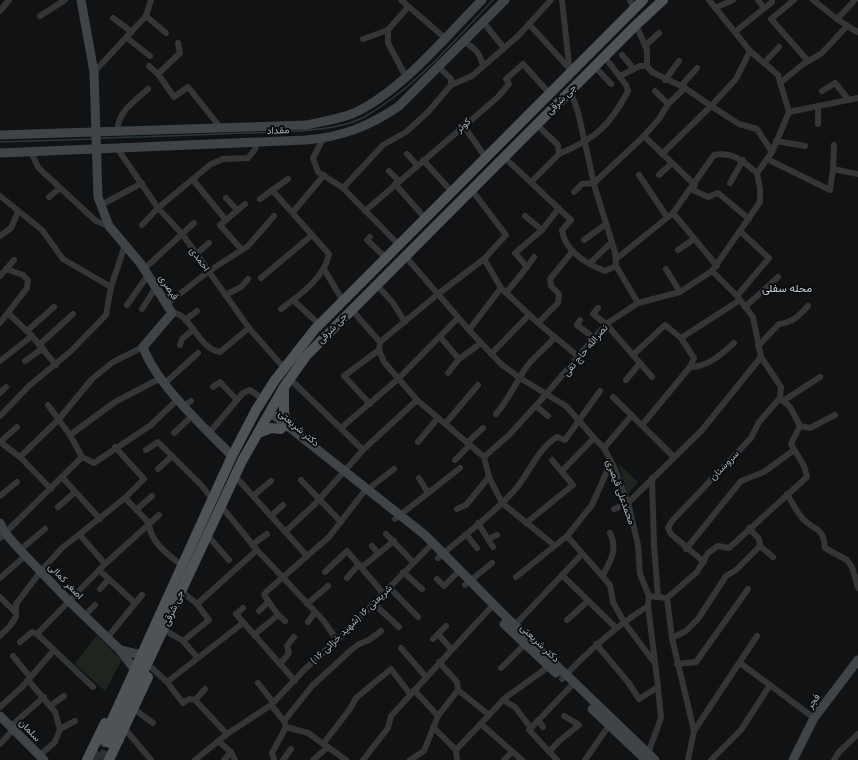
<svg xmlns="http://www.w3.org/2000/svg" width="858" height="760" font-family="Montserrat,Vazirmatn,sans-serif">
<style>
.green{fill:#1e251e}
.lines{fill:none;stroke-linecap:round;stroke-linejoin:round}
.stream{stroke:#2c373a;stroke-width:1.5}
.primary-tunnel{stroke:#2e3133;stroke-width:10;stroke-dasharray:10 5;stroke-linecap:butt}
.street{stroke:#333537;stroke-width:6}
.secondary{stroke:#414447;stroke-width:9}
.primary{stroke:#4f5256;stroke-width:10}
.labels{text-anchor:middle;dominant-baseline:central;stroke-width:4;stroke-linejoin:round;paint-order:stroke}
.street-label{font-size:10px;fill:#a3acb3;stroke:#0c0d0e}
.neighbourhood-label{font-size:11px;fill:#c4cacf;stroke:#0c0d0e}
</style>
<rect width="100%" height="100%" fill="#111213"/>
<!-- green -->
<g class="green">
<polygon points="618,463 638,482 628,494"/>
<polygon points="97,635 122,660 105,691 75,664"/>
</g>
<g class="lines">
<!-- stream -->
<g class="stream">
<path d="M 100,138 C 147,137 194,135 242,133 C 275,132 335,133 364,117 C 414,89 454,41 493,0"/>
<polyline points="0,142 92,139"/>
</g>
<!-- primary-tunnel -->
<g class="primary-tunnel">
<polyline points="94,760 106,733"/>
<polyline points="102,760 113,737"/>
</g>
<!-- street -->
<g class="street">
<polyline points="401,0 445,38"/>
<polyline points="562,0 570,74"/>
<polyline points="630,0 634,9"/>
<polyline points="709,0 750,51 778,75 789,112"/>
<polyline points="758,0 763,7"/>
<polyline points="794,0 771,19 808,61"/>
<polyline points="813,0 837,19 857,32 858,31"/>
<polyline points="715,8 733,0"/>
<polyline points="0,11 9,0"/>
<polyline points="40,16 65,0"/>
<polyline points="146,16 166,33"/>
<polyline points="113,18 132,32"/>
<polyline points="837,19 855,0"/>
<polyline points="483,22 504,48"/>
<polyline points="529,24 568,67"/>
<polyline points="636,25 647,50 647,66 652,72 685,88 711,106 662,154"/>
<polyline points="388,30 388,43 406,77"/>
<polyline points="736,31 772,2"/>
<polyline points="127,38 150,56"/>
<polyline points="363,39 388,30 408,7"/>
<path d="M 464,42 C 475,48 480,53 483,66"/>
<polyline points="178,43 180,53 158,74 174,97 188,87 220,127"/>
<polyline points="645,46 659,33"/>
<polyline points="750,51 736,79 711,106 739,124 757,129 772,152"/>
<polyline points="622,55 634,69"/>
<polyline points="764,63 779,47"/>
<polyline points="149,66 158,74"/>
<polyline points="594,66 611,84"/>
<polyline points="439,67 451,79 451,85"/>
<polyline points="94,72 146,16 151,0"/>
<polyline points="620,76 640,66 647,66"/>
<polyline points="665,80 679,61"/>
<polyline points="780,83 802,65 822,53 847,26"/>
<polyline points="681,86 697,68"/>
<polyline points="570,90 578,112 595,188 615,252 616,266 638,303"/>
<polyline points="655,91 668,104"/>
<polyline points="822,91 835,83 849,100"/>
<polyline points="818,106 818,124"/>
<polyline points="789,112 858,98"/>
<polyline points="463,125 486,158"/>
<path d="M 118,131 C 116,113 136,100 148,89"/>
<polyline points="644,136 695,185"/>
<polyline points="323,139 313,158 318,172 343,188 399,245"/>
<polyline points="776,141 805,146"/>
<polyline points="834,145 833,169 858,174"/>
<polyline points="117,148 158,208 183,235 249,328 284,368"/>
<polyline points="31,152 38,167 44,173 96,221 109,226"/>
<polyline points="407,154 417,165"/>
<path d="M 559,154 C 596,138 609,127 628,91 L 626,85 L 604,56"/>
<path d="M 504,157 L 571,220 L 562,230 C 565,251 587,264 605,271 L 616,266"/>
<polyline points="767,159 830,190 833,169"/>
<polyline points="423,160 452,192"/>
<polyline points="389,171 399,181"/>
<polyline points="639,175 667,217"/>
<polyline points="659,175 672,163"/>
<polyline points="193,180 226,220"/>
<polyline points="531,182 559,154 558,145 536,124"/>
<polyline points="730,183 743,160"/>
<polyline points="395,184 425,218"/>
<polyline points="343,188 383,145 406,132 428,112 451,85 472,76 518,36 551,0"/>
<polyline points="471,189 506,235 484,259 438,294 380,342 379,350 384,362 417,400 484,457"/>
<polyline points="691,189 708,197 718,193 749,219"/>
<path d="M 272,190 L 329,254 C 325,277 299,296 281,309"/>
<polyline points="574,192 582,184 594,183 642,138 659,119 668,104 685,88"/>
<polyline points="0,196 42,230 63,259 111,287"/>
<polyline points="49,197 60,188"/>
<polyline points="226,198 237,210"/>
<polyline points="260,199 288,179"/>
<polyline points="101,205 142,183"/>
<polyline points="365,211 498,97 509,84 506,79 523,64 550,94"/>
<polyline points="293,212 324,175"/>
<polyline points="673,213 717,266"/>
<polyline points="142,225 158,208 211,164 223,159 248,158 254,151 258,142"/>
<polyline points="542,230 559,208"/>
<polyline points="0,236 11,228 18,212"/>
<polyline points="370,237 367,240 386,258"/>
<polyline points="584,240 606,224"/>
<polyline points="242,250 220,225 245,204"/>
<polyline points="678,250 694,239"/>
<polyline points="196,254 209,243"/>
<polyline points="405,256 469,330 501,364 520,378 566,406 594,438 604,448 615,469 628,503 638,545 640,574 649,596 648,606 658,687 639,699 628,682 596,644"/>
<polyline points="484,259 501,288 538,323 579,357"/>
<path d="M 616,259 L 673,213 L 714,155 C 733,151 744,162 757,173"/>
<polyline points="590,263 612,242"/>
<polyline points="527,267 534,257"/>
<polyline points="144,269 194,223"/>
<polyline points="324,269 343,301"/>
<polyline points="666,269 680,292"/>
<polyline points="0,276 14,260"/>
<polyline points="261,278 312,235"/>
<polyline points="376,284 393,303 405,322"/>
<polyline points="506,293 527,267 515,253 542,230 525,216"/>
<polyline points="225,295 241,287 248,279"/>
<polyline points="737,296 769,258 740,231"/>
<polyline points="293,300 319,324"/>
<polyline points="167,304 209,271 248,246 274,216"/>
<polyline points="127,305 148,275"/>
<polyline points="745,307 778,277"/>
<polyline points="598,308 593,314 606,324 640,363 626,380"/>
<polyline points="142,309 156,287"/>
<polyline points="351,309 380,342"/>
<polyline points="8,313 32,336 56,365"/>
<path d="M 172,313 C 190,312 198,349 220,352 L 249,328"/>
<polyline points="185,320 197,311"/>
<polyline points="580,320 577,325 594,338"/>
<polyline points="0,323 27,288 28,280 23,275 6,269"/>
<polyline points="538,323 558,303 559,294 551,286 550,279 572,252"/>
<polyline points="469,330 501,288"/>
<polyline points="27,331 54,307"/>
<polyline points="441,338 459,359"/>
<polyline points="681,338 740,300"/>
<polyline points="39,345 73,314"/>
<polyline points="180,345 182,339 193,330"/>
<path d="M 758,346 L 779,324 C 792,323 800,315 808,306"/>
<polyline points="491,354 529,315"/>
<polyline points="633,355 665,325 681,338 694,358 690,367 642,425"/>
<polyline points="0,361 32,336"/>
<polyline points="25,361 43,348"/>
<polyline points="640,363 652,377"/>
<path d="M 690,367 C 708,367 722,354 734,343"/>
<polyline points="448,373 459,359 481,343"/>
<polyline points="290,379 363,450"/>
<polyline points="165,383 198,353"/>
<polyline points="213,387 220,382 237,400"/>
<polyline points="0,393 6,387"/>
<polyline points="613,397 674,457"/>
<polyline points="780,398 790,407 800,426 810,428 835,415"/>
<polyline points="783,401 820,377"/>
<polyline points="370,404 344,376 379,350"/>
<polyline points="48,405 70,435 82,457 94,463 151,425 178,399"/>
<polyline points="184,406 191,401"/>
<polyline points="536,406 548,416"/>
<path d="M 496,414 C 509,399 516,382 527,366 C 535,356 546,348 555,337"/>
<polyline points="0,416 29,386 71,351 106,315 111,287 125,245"/>
<polyline points="445,424 478,385"/>
<polyline points="341,428 398,379 458,318"/>
<polyline points="210,432 243,393 250,390 263,399"/>
<polyline points="174,433 193,415"/>
<polyline points="70,435 115,402 161,378"/>
<polyline points="0,442 20,457 51,489"/>
<polyline points="0,442 17,427"/>
<polyline points="418,442 438,418"/>
<polyline points="467,443 483,428"/>
<polyline points="604,448 632,415"/>
<polyline points="146,450 158,442 202,486 213,500"/>
<polyline points="20,457 59,419 92,379 113,362 143,347"/>
<polyline points="455,460 470,445"/>
<polyline points="158,469 172,456"/>
<polyline points="562,471 594,438"/>
<polyline points="235,476 307,556"/>
<polyline points="62,477 100,519"/>
<polyline points="419,478 428,493"/>
<polyline points="652,478 654,545 658,597"/>
<polyline points="301,480 341,522"/>
<path d="M 787,494 C 792,502 797,513 804,520 C 817,532 823,527 825,548 L 847,560 L 852,567 L 858,588"/>
<polyline points="0,496 17,482"/>
<polyline points="253,496 271,481"/>
<path d="M 125,498 L 149,523 C 149,541 169,556 182,565"/>
<polyline points="221,506 257,550 323,620 337,640"/>
<polyline points="58,507 75,492"/>
<polyline points="457,509 466,505 489,477"/>
<polyline points="614,509 628,503 702,430 761,357"/>
<polyline points="136,510 152,496"/>
<polyline points="271,516 283,505"/>
<polyline points="395,519 460,468"/>
<polyline points="478,523 493,547"/>
<polyline points="526,523 573,485 552,460"/>
<polyline points="285,532 316,503 363,450 417,400"/>
<polyline points="386,534 413,562"/>
<polyline points="466,534 477,548"/>
<polyline points="80,535 105,564"/>
<polyline points="207,535 229,560"/>
<polyline points="567,536 592,505 611,462"/>
<polyline points="0,538 82,457"/>
<polyline points="488,539 497,535"/>
<polyline points="252,545 267,534"/>
<polyline points="554,545 502,503 489,477 484,457 509,435 541,400 606,324 638,303 680,292 712,271 760,202 760,188 757,173 772,152 789,112"/>
<polyline points="372,546 378,553"/>
<polyline points="760,546 773,557"/>
<polyline points="686,549 741,481 764,472 794,450"/>
<polyline points="20,550 45,529"/>
<path d="M 438,558 C 463,536 491,516 513,492 C 529,475 536,450 557,437 L 565,440 L 600,391"/>
<polyline points="704,562 671,534 668,528 672,521 751,438 759,422 780,398 781,387 761,357 753,317 737,296 712,271"/>
<polyline points="362,567 394,541"/>
<polyline points="99,570 135,603"/>
<polyline points="325,572 347,551 383,593"/>
<polyline points="403,572 422,589"/>
<polyline points="562,575 616,628"/>
<path d="M 603,575 C 611,560 618,549 610,533"/>
<polyline points="516,577 567,536 610,585 613,602 624,622 654,662"/>
<polyline points="0,578 25,556"/>
<polyline points="347,578 359,564"/>
<polyline points="437,579 444,586 459,571"/>
<polyline points="465,585 492,563"/>
<polyline points="389,587 418,617"/>
<polyline points="100,589 109,579"/>
<polyline points="649,596 667,598 697,572 708,553 718,546 729,548 807,477 804,466 791,444 800,426"/>
<polyline points="0,597 16,613"/>
<polyline points="667,598 672,638 694,731"/>
<polyline points="373,603 399,627"/>
<polyline points="197,604 257,550"/>
<polyline points="307,604 328,586"/>
<polyline points="243,608 236,614 295,681"/>
<polyline points="259,611 268,602"/>
<polyline points="278,615 285,621"/>
<polyline points="84,616 95,605"/>
<polyline points="567,620 588,601"/>
<polyline points="308,622 315,612"/>
<polyline points="513,627 582,554"/>
<polyline points="168,632 183,641 197,657"/>
<polyline points="438,634 451,649"/>
<polyline points="254,635 278,615 264,595 267,591 329,537 363,493 394,469"/>
<polyline points="0,636 10,626 16,617 16,604 41,571 62,548 125,498 144,479 115,447"/>
<polyline points="107,638 142,595"/>
<polyline points="672,638 686,631 698,619 726,576 736,570 760,546 759,539 749,528"/>
<polyline points="433,639 446,626"/>
<polyline points="183,641 209,620 197,604 186,595"/>
<polyline points="20,642 32,632 37,634"/>
<polyline points="401,648 426,677"/>
<polyline points="54,650 93,687"/>
<polyline points="13,656 30,677"/>
<polyline points="439,662 457,682 458,690 489,715"/>
<polyline points="740,663 814,718"/>
<polyline points="280,664 289,653 287,646 294,637"/>
<polyline points="677,664 696,662 748,589"/>
<polyline points="152,668 167,682 183,703 189,699 195,700 205,689"/>
<polyline points="501,668 527,642"/>
<path d="M 562,679 C 588,651 615,627 648,606"/>
<polyline points="28,680 55,712 60,729 55,742 39,756"/>
<polyline points="167,682 243,623"/>
<polyline points="258,683 273,702"/>
<polyline points="414,690 438,716"/>
<polyline points="195,700 227,734"/>
<polyline points="503,700 515,707 531,728"/>
<polyline points="271,705 284,721 286,727 308,733 346,760"/>
<polyline points="50,706 64,696"/>
<polyline points="0,707 22,687 54,650 37,634 105,564 159,515"/>
<polyline points="134,709 153,723"/>
<polyline points="538,720 543,727"/>
<polyline points="284,721 312,686 350,651 359,644 369,640 381,631"/>
<polyline points="481,724 522,760"/>
<polyline points="11,726 44,697"/>
<polyline points="433,727 456,750"/>
<polyline points="60,729 75,721"/>
<polyline points="125,729 151,760"/>
<polyline points="218,741 231,752 235,760"/>
<polyline points="0,744 10,733"/>
<polyline points="323,744 350,709 356,698 391,669 410,694"/>
<polyline points="549,752 559,741 579,725 564,716"/>
<polyline points="647,756 661,718 658,687"/>
<polyline points="195,760 227,734 271,705 305,669 345,633 433,543"/>
<polyline points="224,760 231,752"/>
<polyline points="274,760 272,753 286,727"/>
<polyline points="283,760 291,749"/>
<polyline points="313,760 328,747"/>
<polyline points="363,760 388,728 391,716 493,605"/>
<polyline points="410,760 424,751 438,716 458,690"/>
<polyline points="457,760 456,750 505,698 551,665"/>
<polyline points="504,760 512,752"/>
<polyline points="557,760 529,730 574,683"/>
<polyline points="585,760 610,724"/>
<polyline points="688,760 694,731 757,636"/>
<polyline points="711,760 741,730 770,685"/>
<polyline points="834,760 839,752 858,734"/>
</g>
<!-- secondary -->
<g class="secondary">
<path d="M 81,0 L 94,72 L 98,197 L 109,226 L 141,264 L 172,313 L 143,347 C 157,385 204,427 232,456"/>
<path d="M 0,135 L 307,125 C 323,121 340,119 354,113 C 402,91 445,37 482,0"/>
<path d="M 0,153 L 306,140 C 342,137 370,126 399,106 L 505,0"/>
<polyline points="269,414 275,416 425,535 500,611 655,760"/>
<polyline points="0,523 5,533 20,550 68,600 120,650 132,666"/>
<polyline points="504,624 556,673"/>
<polyline points="120,650 137,654"/>
<polyline points="592,709 646,760"/>
<polyline points="0,716 44,760"/>
<polyline points="793,760 814,718 858,660"/>
</g>
<!-- primary -->
<g class="primary">
<polyline points="284,391 284,412 287,426"/>
<polyline points="258,433 271,428 281,429"/>
<polyline points="106,733 232,456 256,410 275,380 315,329 643,0"/>
<path d="M 100,736 C 105,742 111,746 119,740"/>
<polyline points="113,737 242,461 284,387 306,356 636,25 663,0"/>
<polyline points="87,760 105,723"/>
<polyline points="109,760 148,677"/>
</g>
</g>
<g class="labels">
<!-- street labels -->
<g class="street-label">
<text transform="translate(561 99) rotate(-45)">جی شرقی</text>
<text transform="translate(463 125) rotate(-41)">کوثر</text>
<text transform="translate(278 130) rotate(-2)">مقداد</text>
<text transform="translate(200 259) rotate(55)">احمدی</text>
<text transform="translate(169 287) rotate(57)">قیصری</text>
<text transform="translate(332 328) rotate(-46)">جی شرقی</text>
<text transform="translate(585 350) rotate(-50)">نصرالله حاج تقی</text>
<text transform="translate(299 428) rotate(41)">دکتر شریعتی</text>
<text transform="translate(724 465) rotate(-46)">سروستان</text>
<text transform="translate(621 492) rotate(70)">محمدعلی قیصری</text>
<text transform="translate(66 581) rotate(46)">اصغر کمالی</text>
<text transform="translate(173 608) rotate(-65)">جی شرقی</text>
<text transform="translate(351 624) rotate(-44)">شریعتی ۱۶ (شهید خزائی ۱۶ )</text>
<text transform="translate(540 643) rotate(44)">دکتر شریعتی</text>
<text transform="translate(813 701) rotate(-54)">فجر</text>
<text transform="translate(30 730) rotate(46)">سلمان</text>
</g>
<!-- neighbourhood labels -->
<g class="neighbourhood-label">
<text x="787" y="288">محله سفلی</text>
</g>
</g>
</svg>
